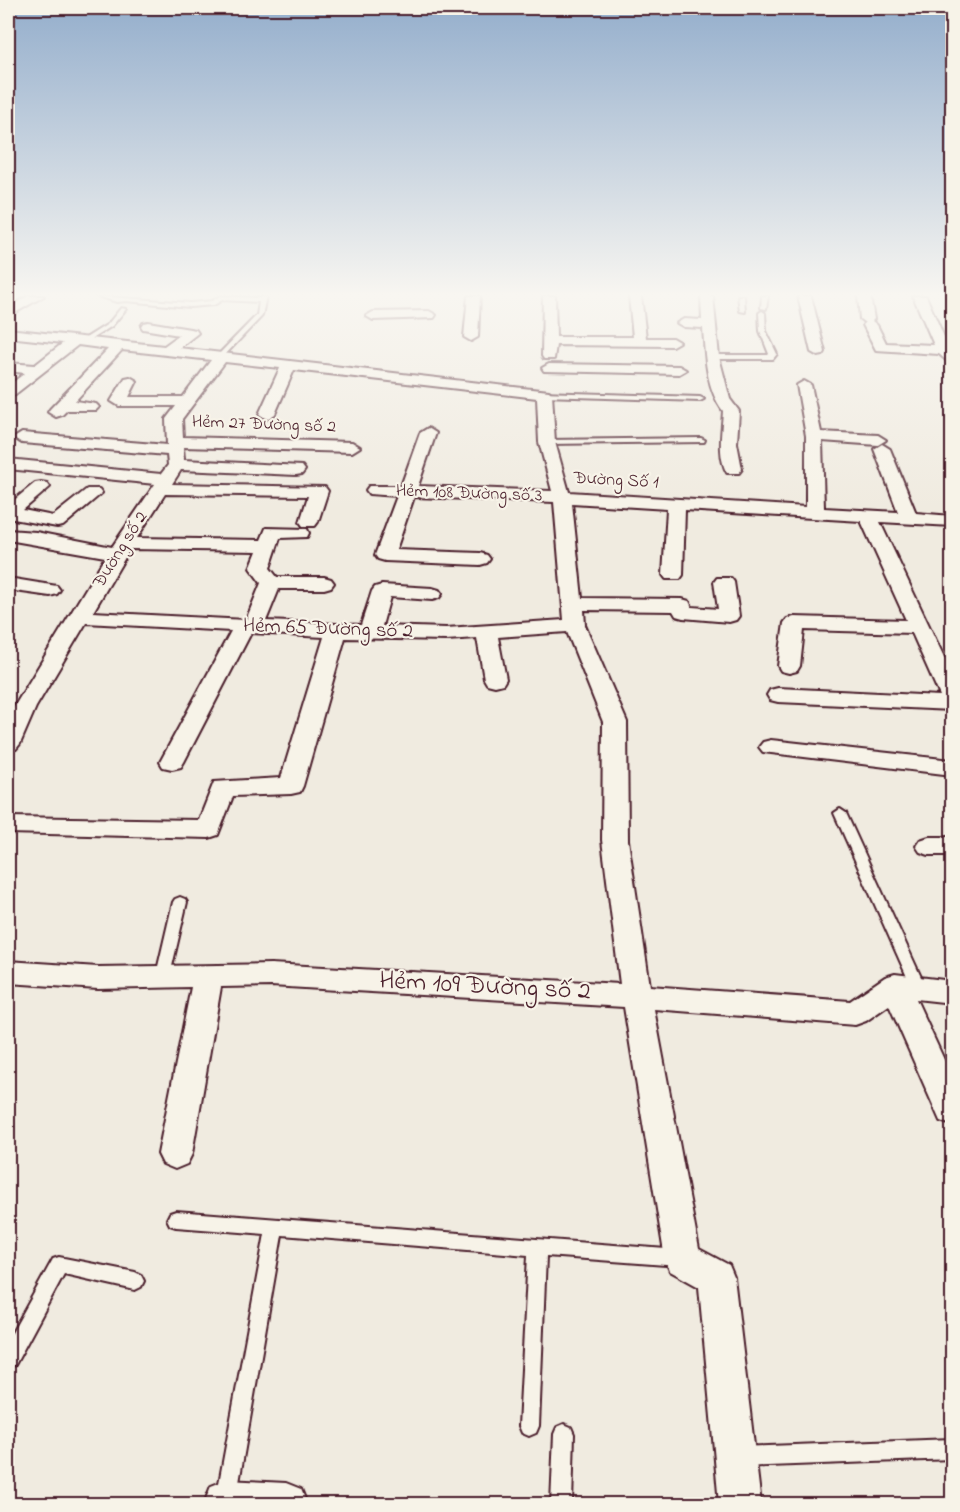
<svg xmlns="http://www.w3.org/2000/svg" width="960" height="1512" font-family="'Indie Flower',sans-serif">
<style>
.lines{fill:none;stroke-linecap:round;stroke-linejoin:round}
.service-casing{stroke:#4a1f2b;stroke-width:4}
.minor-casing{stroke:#4a1f2b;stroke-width:4}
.service{fill:#f7f3e8;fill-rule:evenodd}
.minor{fill:#f7f3e8;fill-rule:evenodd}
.labels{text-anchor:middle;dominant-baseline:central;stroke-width:4.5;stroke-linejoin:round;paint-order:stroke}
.far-street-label{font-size:18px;fill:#4a1f2b;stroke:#f7f3e8}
.street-label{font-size:21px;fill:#4a1f2b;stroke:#f7f3e8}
.near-street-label{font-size:26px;fill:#4a1f2b;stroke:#f7f3e8}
</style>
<rect width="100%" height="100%" fill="#f0ebe0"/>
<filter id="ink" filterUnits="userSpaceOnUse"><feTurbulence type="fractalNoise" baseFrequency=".0167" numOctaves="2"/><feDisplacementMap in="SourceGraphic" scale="12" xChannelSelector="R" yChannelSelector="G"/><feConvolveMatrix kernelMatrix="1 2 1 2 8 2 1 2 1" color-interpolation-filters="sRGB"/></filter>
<g filter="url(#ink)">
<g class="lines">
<!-- service casing -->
<g class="service-casing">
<g id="service">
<polygon points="97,296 190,303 212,301 220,296 259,298 266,296 262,316 222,358 219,358 219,354 257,315 259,302 222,300 214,305 190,307 126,301 117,302"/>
<polygon points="738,296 744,296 745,312 740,311"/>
<polygon points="762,296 768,296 766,309 761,308"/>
<polygon points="121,308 126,309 112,326 85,343 81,343 81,341 108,324"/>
<polygon points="762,311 765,313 766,331 777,354 773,359 709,359 708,357 712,355 768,355 769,354 760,331 759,313"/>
<polygon points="541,392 700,397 704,399 700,401 544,396 541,396"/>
<polygon points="701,438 705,440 704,442 547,444 543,442 547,440"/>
<polygon points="840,809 846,813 926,988 924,992 919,994 914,992 912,988 834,813"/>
<polygon points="180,897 185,899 187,902 170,975 168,979 163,981 158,979 156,975 173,902 175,899"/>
<polygon points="176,1211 679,1250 685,1252 688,1258 685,1264 679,1266 546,1256 539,1426 536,1433 529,1436 522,1433 519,1426 528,1255 282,1235 237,1494 234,1501 227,1504 220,1501 217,1494 265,1234 176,1227 170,1225 167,1219 170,1213"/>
<polygon points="59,1257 135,1272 141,1275 144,1281 141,1287 135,1290 64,1274 15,1365 8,1367 8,1340 53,1259"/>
<polygon points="564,1424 571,1427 574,1434 572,1504 551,1504 554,1434 557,1427"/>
<polygon points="952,1439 952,1459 739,1467 732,1464 729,1457 732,1450 739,1447"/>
</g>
</g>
<!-- minor casing -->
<g class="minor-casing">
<g id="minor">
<polygon points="28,296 44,296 8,317 8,308"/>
<polygon points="468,296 480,296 478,337 471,341 464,337"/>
<polygon points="543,296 555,296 556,337 633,337 629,296 641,296 646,338 672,338 679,342 672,346 556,345 554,359 544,359 542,356"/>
<path d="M 701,296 L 713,296 L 719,357 L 730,399 L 739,411 L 737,443 L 742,469 L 739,473 L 727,473 C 717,456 722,430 723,411 C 706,388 705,356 703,328 L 684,327 L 677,323 L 684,319 L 702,320 Z"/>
<polygon points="798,296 811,296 825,352 823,355 818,356 811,352"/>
<polygon points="858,296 870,296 874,319 872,321 877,325 886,343 934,345 913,296 926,296 948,346 952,346 952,362 947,361 939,354 876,350 863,325 865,323 860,319"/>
<polygon points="429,311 436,315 434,318 373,320 366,316 373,312"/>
<path d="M 148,322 L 196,330 L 198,333 L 179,348 L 549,391 L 552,394 L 555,442 L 569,492 L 806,507 L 806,436 L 797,385 L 804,381 L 811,385 L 821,432 L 878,435 L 886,440 L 878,445 L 822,441 L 824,508 L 898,512 L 874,449 L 882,444 L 890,449 L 916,513 L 952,516 L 952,526 L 880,522 L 952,674 L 952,710 L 778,702 L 770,700 L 767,695 L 770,690 L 778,688 L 940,696 L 912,633 L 804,630 L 800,666 L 797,671 L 789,673 L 781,671 L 778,666 L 784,623 L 787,619 L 794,617 L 906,620 L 861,521 L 685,510 L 683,575 L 680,579 L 666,579 L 663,575 L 667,509 L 572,503 L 582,598 L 682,599 L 689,601 L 692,607 L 718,609 L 714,582 L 717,578 L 731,578 L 734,582 L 739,616 L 736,620 L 729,622 L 683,618 L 676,616 L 673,611 L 584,610 L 585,625 L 627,722 L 628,840 L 650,986 L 850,1001 L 885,977 L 895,974 L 952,981 L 952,1003 L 916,999 L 952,1077 L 952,1125 L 940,1121 L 889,1005 L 866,1021 L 855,1025 L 654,1009 L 699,1249 L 729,1265 L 734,1277 L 761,1504 L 719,1504 L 699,1287 L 670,1271 L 665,1259 L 624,1007 L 271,986 L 221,987 L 192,1154 L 187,1164 L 175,1169 L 163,1164 L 158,1154 L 191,987 L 98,989 L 8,983 L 8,961 L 98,967 L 271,964 L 620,984 L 602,840 L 603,722 L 567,632 L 498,637 L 506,679 L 503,684 L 495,686 L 487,684 L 484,679 L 477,638 L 446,640 L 345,638 L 303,786 L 300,792 L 291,794 L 233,796 L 218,835 L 209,838 L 8,833 L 8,817 L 199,820 L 214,782 L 281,778 L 324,637 L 251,633 L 184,762 L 181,767 L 172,769 L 163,767 L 160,762 L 231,631 L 86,623 L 36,707 L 20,744 L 16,749 L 8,751 L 8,720 L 14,707 L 105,557 L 8,540 L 8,530 L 36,532 L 112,547 L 155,484 L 8,469 L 8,459 L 161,474 L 168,465 L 167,455 L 22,443 L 14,438 L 22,433 L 167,445 L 166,419 L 176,406 L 119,406 L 111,401 L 125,378 L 130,377 L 137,381 L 129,397 L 183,397 L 211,360 L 122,350 L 75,401 L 96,404 L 99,407 L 96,410 L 67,410 L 62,415 L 56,417 L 48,412 L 50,409 L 108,349 L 78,345 L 13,396 L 8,398 L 8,386 L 25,373 L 8,371 L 8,363 L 35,365 L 63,343 L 8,337 L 8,329 L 164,346 L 179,335 L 143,329 L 141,326 L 143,323 ZM 225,362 L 280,368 L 259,414 L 267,419 L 275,414 L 294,370 L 537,398 L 539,442 L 552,491 L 418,486 L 436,433 L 428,428 L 420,433 L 401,486 L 369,486 L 366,490 L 369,494 L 397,496 L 375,555 L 378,559 L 385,561 L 480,565 L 487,563 L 490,559 L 487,555 L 480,553 L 396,550 L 414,497 L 554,502 L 564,620 L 446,628 L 382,626 L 390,597 L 432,600 L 439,598 L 442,594 L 439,590 L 432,588 L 382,585 L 375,587 L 372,591 L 361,625 L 266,621 L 279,589 L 324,589 L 331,587 L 334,583 L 331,579 L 324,577 L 277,577 L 270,568 L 280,538 L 307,537 L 309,533 L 307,529 L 266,528 L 261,540 L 137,538 L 165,494 L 308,496 L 300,522 L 303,526 L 315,526 L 318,522 L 328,491 L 325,487 L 172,484 L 181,470 L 296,475 L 302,474 L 305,470 L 302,466 L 184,460 L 183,447 L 352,452 L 360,447 L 352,442 L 183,437 L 182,419 ZM 130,549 L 257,551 L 250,568 L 261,583 L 246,620 L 93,612 Z"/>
<polygon points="549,364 679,366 686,370 679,374 544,371 542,368"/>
<polygon points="41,482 47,483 50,487 23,510 53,516 87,489 99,489 102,493 63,526 57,527 8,518 8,505 35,483"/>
<polygon points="8,578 57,586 60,590 57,594 50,596 8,590"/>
<polygon points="771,740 952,760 952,775 763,752 759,747 763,742"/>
<polygon points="929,837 952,837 952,855 929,855 920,852 916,846 920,840"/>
<polygon points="226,1480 286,1483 301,1489 307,1504 204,1504 211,1486"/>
</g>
</g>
<!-- service -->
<use href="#service" class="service"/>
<!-- minor -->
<use href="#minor" class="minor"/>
</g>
</g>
<!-- sky -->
<linearGradient id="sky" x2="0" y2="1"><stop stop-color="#94aecc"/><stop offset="0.58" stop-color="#f8f6f1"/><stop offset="1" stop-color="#f8f6f1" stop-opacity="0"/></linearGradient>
<rect width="960" height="508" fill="url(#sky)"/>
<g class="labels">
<!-- far-street labels -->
<g class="far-street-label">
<text transform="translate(264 425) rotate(2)">Hẻm 27 Đường số 2</text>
<text transform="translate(616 481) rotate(3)">Đường Số 1</text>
<text transform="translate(469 494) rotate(2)">Hẻm 108 Đường số 3</text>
<text transform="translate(121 550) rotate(-58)">Đường số 2</text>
</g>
<!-- street labels -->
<g class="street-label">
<text transform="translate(328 629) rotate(2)">Hẻm 65 Đường số 2</text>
</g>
<!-- near-street labels -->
<g class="near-street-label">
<text transform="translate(485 987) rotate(3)">Hẻm 109 Đường số 2</text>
</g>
</g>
<!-- margin -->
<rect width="960" height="1512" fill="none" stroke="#f7f3e8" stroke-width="30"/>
<rect x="15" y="15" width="930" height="1482" fill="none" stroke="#4a1f2b" stroke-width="2" filter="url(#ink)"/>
</svg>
